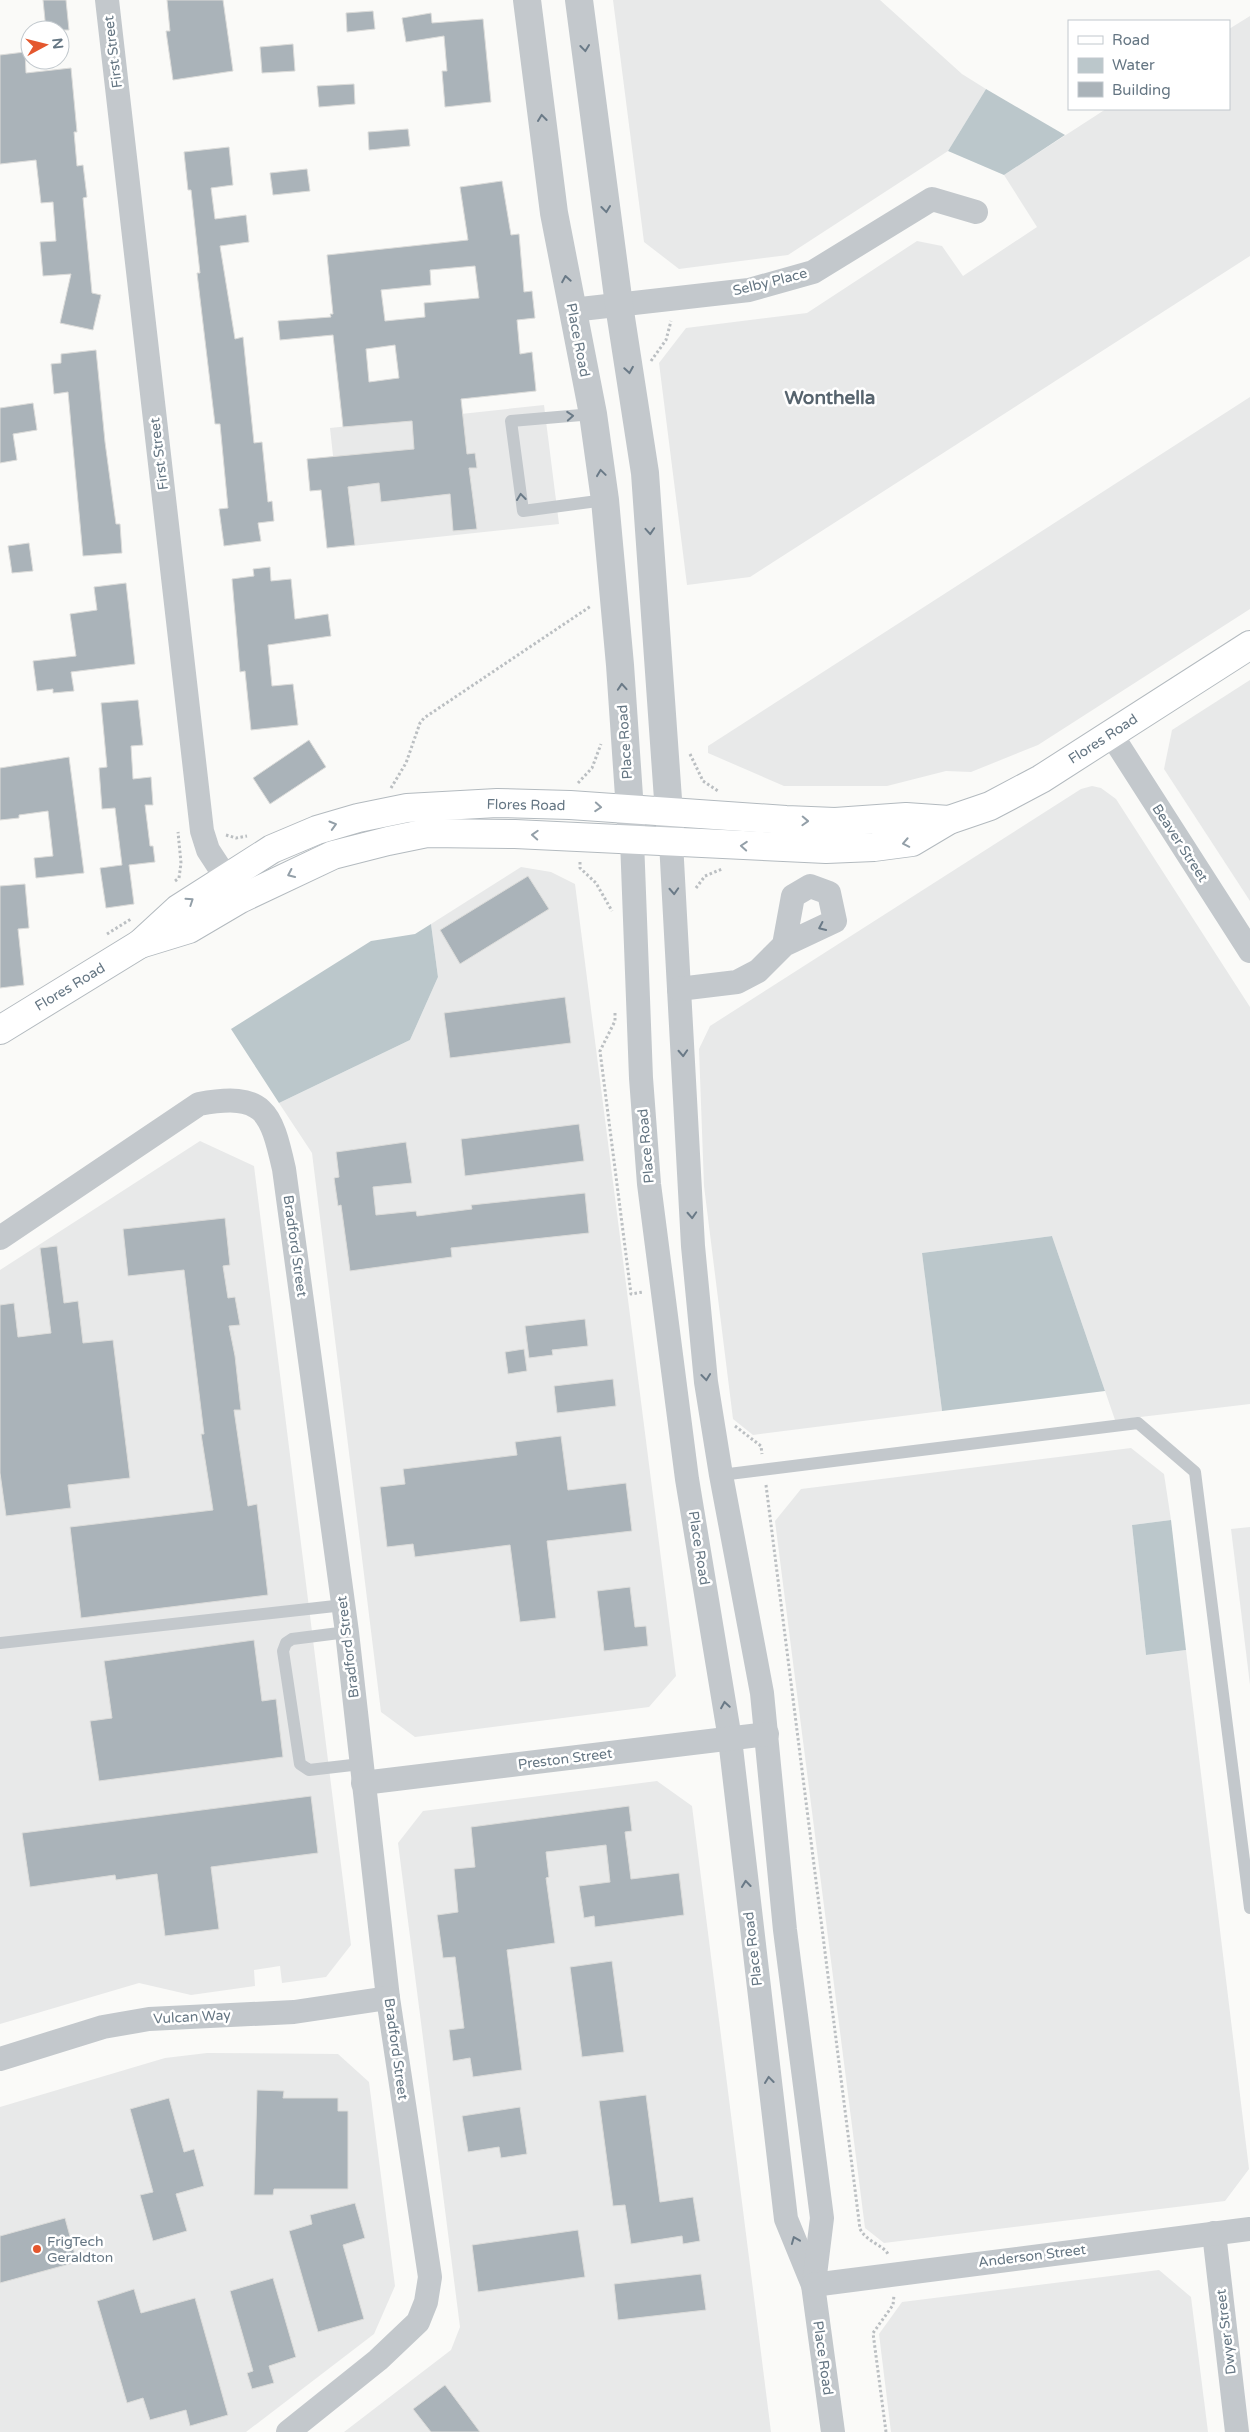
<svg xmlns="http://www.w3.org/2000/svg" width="1250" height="2432" font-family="'Varela Round',sans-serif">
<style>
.built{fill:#e8e9e9}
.water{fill:#bbc7cb}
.building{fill:#aab3b9;stroke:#dcdcda;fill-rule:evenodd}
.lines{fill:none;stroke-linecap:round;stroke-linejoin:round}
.secondary-casing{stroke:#b3babf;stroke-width:30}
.path{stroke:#bbbfc2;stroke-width:3;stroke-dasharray:2.5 2.5;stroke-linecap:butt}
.service{stroke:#c3c8cc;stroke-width:12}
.minor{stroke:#c3c8cc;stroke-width:24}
.tertiary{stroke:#c3c8cc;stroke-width:28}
.secondary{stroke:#fff;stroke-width:28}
.oneway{stroke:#6a7a87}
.oneway2{stroke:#939fa8}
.poi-dot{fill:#e4572e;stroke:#fff;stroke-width:2}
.labels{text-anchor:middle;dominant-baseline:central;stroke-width:5;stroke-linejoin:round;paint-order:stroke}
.street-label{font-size:14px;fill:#657683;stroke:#fff}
.poi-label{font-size:14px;fill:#657683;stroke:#fff;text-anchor:start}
.district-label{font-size:19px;font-weight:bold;fill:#57646e;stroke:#fff}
</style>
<rect width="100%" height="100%" fill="#fafaf8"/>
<!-- built -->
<g class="built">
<polygon points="613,0 880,0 962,74 986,89 948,151 788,255 679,269 644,242"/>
<polygon points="1250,16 1250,256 750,577 687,585 659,363 686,328 807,313 917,241 942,246 963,276 1037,227 1004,175 1106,109 1229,109 1229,29"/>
<polygon points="1250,397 1250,609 1038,745 971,772 946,771 887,786 784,786 708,753 708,746"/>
<polygon points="544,405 559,524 343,547 330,428"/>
<polygon points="1250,680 1250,901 1164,769 1172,730"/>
<polygon points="1092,786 1101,788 1116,799 1250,1007 1250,1404 1115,1420 1052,1236 922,1253 942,1411 753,1435 733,1419 704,1186 699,1049 710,1026 1081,789"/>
<polygon points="521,867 551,872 575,884 676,1676 649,1707 415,1737 381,1712 312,1153 279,1103 410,1040 438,977 431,924"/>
<polygon points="200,1141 254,1166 351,1945 326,1977 282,1983 280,1966 254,1970 255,1986 191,1995 139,1983 0,2024 0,1270"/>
<polygon points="1131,1448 1164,1474 1171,1520 1132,1525 1146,1655 1186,1650 1249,2169 1225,2201 884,2243 865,2228 775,1521 801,1489"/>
<polygon points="1250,1527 1250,1685 1231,1529"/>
<polygon points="657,1781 692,1806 771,2432 344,2432 451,2350 460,2327 398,1843 423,1811"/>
<polygon points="207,2053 338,2054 369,2082 395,2286 374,2334 246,2432 0,2432 0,2107 165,2058"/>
<polygon points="1159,2270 1191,2297 1208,2432 891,2432 879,2334 902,2302"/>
</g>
<!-- water -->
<g class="water">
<polygon points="986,89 1065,135 1004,175 948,151"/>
<polygon points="431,924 438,977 410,1040 279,1103 231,1029 371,941 415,934"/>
<polygon points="1052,1236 1105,1391 942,1411 922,1253"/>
<polygon points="1171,1520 1186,1650 1146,1655 1132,1525"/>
</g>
<!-- building -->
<g class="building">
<polygon points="43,0 66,0 69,30 46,30"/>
<polygon points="167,0 223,0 233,71 173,80 166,31 170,31"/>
<polygon points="373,11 375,29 347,32 346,13"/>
<polygon points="431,13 432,23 483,19 491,102 445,107 442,71 447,71 444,36 406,42 402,18"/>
<polygon points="293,44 295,71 262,73 260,47"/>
<polygon points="25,52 26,73 71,68 77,132 74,132 77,166 83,165 87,197 83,198 92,293 101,295 93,330 60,323 71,274 43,276 40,242 56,241 53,202 41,203 36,160 0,164 0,55"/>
<polygon points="354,84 355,104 319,107 317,86"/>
<polygon points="408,129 410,146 369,150 368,132"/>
<polygon points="229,147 233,185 211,188 215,219 246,215 249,242 220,246 235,339 243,337 254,443 262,442 268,502 272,501 274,521 258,523 261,541 224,546 219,509 228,508 220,424 215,424 197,273 200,273 191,190 188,190 184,152"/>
<polygon points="307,169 310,191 273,195 270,173"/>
<path d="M 502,181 L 511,235 L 519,234 L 524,292 L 532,291 L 535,318 L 517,320 L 520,354 L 532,352 L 536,391 L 461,399 L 467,454 L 475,453 L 477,468 L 469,468 L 477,529 L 453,531 L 450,494 L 381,502 L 379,483 L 348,487 L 355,545 L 327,548 L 321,490 L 310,491 L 307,459 L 414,449 L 412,421 L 343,427 L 333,335 L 280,340 L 278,321 L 331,317 L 330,314 L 333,314 L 327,255 L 468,240 L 460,187 ZM 475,266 L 479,298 L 424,303 L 425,317 L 385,321 L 381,290 L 431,285 L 430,270 ZM 395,345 L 399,378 L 369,382 L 366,349 Z"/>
<polygon points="96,350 105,442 116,524 120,524 122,553 83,556 68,392 54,394 51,364 61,363 61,354"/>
<polygon points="33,403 37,430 13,434 17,460 0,463 0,408"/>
<polygon points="29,543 33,571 12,573 8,546"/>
<polygon points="270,567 271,581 291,579 295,619 328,614 331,636 268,645 272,686 293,684 298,725 251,730 245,671 240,672 232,579 254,576 253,569"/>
<polygon points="126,583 135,664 71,672 74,691 53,693 53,689 37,691 33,661 76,656 70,614 97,610 94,587"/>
<polygon points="138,700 143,745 131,746 133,779 151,777 153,805 145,805 150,846 153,846 155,862 129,865 134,904 106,908 100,868 122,865 115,808 102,809 99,768 107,767 101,703"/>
<polygon points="309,740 326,767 270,804 253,778"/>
<polygon points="69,757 84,873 36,878 34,858 53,856 48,811 19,815 19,818 0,820 0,768"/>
<polygon points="528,876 549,909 460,964 440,930"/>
<polygon points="25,884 29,928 18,929 24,985 0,988 0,886"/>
<polygon points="565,997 571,1043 450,1058 444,1013"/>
<polygon points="579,1124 584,1161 465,1176 461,1139"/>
<polygon points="406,1142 412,1183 373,1187 376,1215 416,1211 417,1216 472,1209 471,1205 585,1193 589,1233 451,1248 452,1257 350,1271 341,1205 338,1206 334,1178 339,1177 336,1152"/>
<polygon points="225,1218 230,1265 223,1266 228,1298 235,1297 240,1325 229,1326 235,1356 241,1410 234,1410 248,1506 257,1504 268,1595 81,1618 70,1527 213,1510 201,1434 204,1434 184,1270 128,1276 123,1229"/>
<polygon points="57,1246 64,1303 78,1301 83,1343 113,1340 130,1478 68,1485 71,1508 6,1516 0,1473 0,1305 14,1303 18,1337 51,1333 40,1248"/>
<polygon points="585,1319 588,1346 552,1350 553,1355 529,1358 525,1326"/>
<polygon points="524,1349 527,1371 508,1374 505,1352"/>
<polygon points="613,1379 616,1406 557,1413 554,1386"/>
<polygon points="561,1436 568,1490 626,1483 632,1531 547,1541 556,1618 520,1622 510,1545 415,1557 413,1544 387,1547 380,1487 405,1484 403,1469 517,1455 515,1442"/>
<polygon points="630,1587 635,1627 646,1626 648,1646 604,1651 597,1591"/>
<polygon points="254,1640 262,1701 276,1699 283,1757 99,1781 90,1721 112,1718 104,1661"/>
<polygon points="311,1796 318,1853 211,1867 219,1929 165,1936 157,1874 116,1880 115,1875 30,1887 22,1833"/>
<polygon points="629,1806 632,1831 625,1832 631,1879 679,1873 684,1915 595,1927 594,1916 584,1918 579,1886 610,1882 606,1845 546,1852 549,1877 546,1878 555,1943 507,1950 522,2070 473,2077 470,2058 453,2061 449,2030 464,2028 455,1957 443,1958 437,1915 458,1912 454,1869 475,1867 471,1827"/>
<polygon points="612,1961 624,2052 582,2057 570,1967"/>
<polygon points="257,2090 284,2091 283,2098 338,2098 338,2111 348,2111 348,2189 274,2189 273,2195 254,2195"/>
<polygon points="646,2095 660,2202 693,2197 700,2241 683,2244 682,2236 631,2244 625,2205 613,2206 599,2101"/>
<polygon points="169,2098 184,2152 194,2149 204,2186 176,2194 187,2231 153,2241 140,2195 153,2192 130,2109"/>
<polygon points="520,2107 527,2154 501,2158 499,2147 468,2152 462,2116"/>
<polygon points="355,2203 365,2238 343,2245 364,2319 318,2332 289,2231 312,2224 310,2215"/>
<polygon points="65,2218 77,2262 0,2283 0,2236"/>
<polygon points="578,2230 585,2277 478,2292 472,2245"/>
<polygon points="701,2274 706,2310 618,2320 614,2284"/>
<polygon points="273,2278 296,2357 269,2366 274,2383 252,2389 247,2373 253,2371 230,2291"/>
<polygon points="134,2289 141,2313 195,2298 228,2415 190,2426 186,2410 150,2420 143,2398 127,2403 97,2301"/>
<polygon points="445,2385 480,2432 431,2432 413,2409"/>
</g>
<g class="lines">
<!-- secondary casing -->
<g class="secondary-casing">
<g id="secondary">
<polyline points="140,944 189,929 240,899 333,855 388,841 427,833 515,834 826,849 874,847 912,842 949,820 990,806 1041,779 1250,645"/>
<polyline points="0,1030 140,944 178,909 272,849 317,830 358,818 407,808 497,803 570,805 786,820 835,822 906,817 949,820"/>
</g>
</g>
<!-- path -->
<g class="path">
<polyline points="651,361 666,340 671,321"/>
<polyline points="690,754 703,781 718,791"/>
<polyline points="578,783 592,768 601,744"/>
<polyline points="391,788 406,763 420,723 424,718 591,606"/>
<polyline points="226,835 236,838 247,836"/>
<polyline points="580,862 580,868 596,883 612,911"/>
<polyline points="175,881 179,878 181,863 178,832"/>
<polyline points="696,888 705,876 722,869"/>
<polyline points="107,934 131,919"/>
<polyline points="615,1013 615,1021 600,1051 631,1294 643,1292"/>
<polyline points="735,1426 761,1446 762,1454"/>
<path d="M 766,1485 L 860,2229 C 867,2242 883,2245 888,2254"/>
<polyline points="886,2432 873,2333 893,2305 894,2295"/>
</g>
<!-- service -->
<g class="service">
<polyline points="593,414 511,421 523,511 605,500"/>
<polyline points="721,1475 1138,1423 1195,1472 1250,1908"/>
<polyline points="347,1632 292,1639 286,1643 283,1651 300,1764 309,1770 361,1764"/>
<polyline points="0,1643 344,1605"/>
</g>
<!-- minor -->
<g class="minor">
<polyline points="107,0 202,831 208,850 236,893"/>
<polyline points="572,310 749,290 813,272 932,199 976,212"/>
<polyline points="1111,734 1250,951"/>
<polyline points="632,840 641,1078 649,1184 687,1479 730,1739 786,2219 813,2285 833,2432"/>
<polyline points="671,842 693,1246 706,1382 721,1475 762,1693 785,1930 822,2218 814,2283"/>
<polyline points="679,989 737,982 758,971 784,945 835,921 829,893 810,886 793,896 784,945"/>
<path d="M 0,1238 L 199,1104 C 264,1092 271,1111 284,1169 L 347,1632 L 388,1998 L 430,2277 L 426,2302 L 418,2322 L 378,2360 L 288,2432"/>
<polyline points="363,1783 767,1734"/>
<polyline points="0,2059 103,2027 149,2019 294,2012 388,1998"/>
<polyline points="1214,2233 1237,2432"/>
<polyline points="813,2285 1250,2229"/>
</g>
<!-- tertiary -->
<g class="tertiary">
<polyline points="527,0 554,213 593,414 605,500 620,665 632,840"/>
<polyline points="579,0 619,305 645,473 671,842"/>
</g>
<!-- secondary -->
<use href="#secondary" class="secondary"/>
</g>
<!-- one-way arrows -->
<defs><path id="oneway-chevron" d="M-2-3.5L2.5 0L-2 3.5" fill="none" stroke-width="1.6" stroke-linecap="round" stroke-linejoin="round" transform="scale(1.25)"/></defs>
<g class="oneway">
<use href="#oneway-chevron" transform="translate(585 48) rotate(83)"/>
<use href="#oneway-chevron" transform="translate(542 118) rotate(-97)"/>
<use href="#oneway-chevron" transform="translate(606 209) rotate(83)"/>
<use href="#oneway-chevron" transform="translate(566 279) rotate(-100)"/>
<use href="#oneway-chevron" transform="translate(629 370) rotate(81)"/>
<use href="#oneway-chevron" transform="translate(570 416) rotate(-4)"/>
<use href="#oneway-chevron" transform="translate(601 473) rotate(-98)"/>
<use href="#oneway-chevron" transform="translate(521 497) rotate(-97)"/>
<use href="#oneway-chevron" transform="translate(650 531) rotate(86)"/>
<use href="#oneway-chevron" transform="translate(622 687) rotate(-94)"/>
<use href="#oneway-chevron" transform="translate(674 891) rotate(87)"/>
<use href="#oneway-chevron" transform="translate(822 927) rotate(155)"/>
<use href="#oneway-chevron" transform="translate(683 1053) rotate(87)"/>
<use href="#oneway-chevron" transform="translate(692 1215) rotate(87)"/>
<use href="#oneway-chevron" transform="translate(706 1377) rotate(84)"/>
<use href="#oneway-chevron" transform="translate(725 1705) rotate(-99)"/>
<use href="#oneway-chevron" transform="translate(746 1884) rotate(-96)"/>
<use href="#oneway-chevron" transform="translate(769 2080) rotate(-97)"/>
<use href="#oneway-chevron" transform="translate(795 2240) rotate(-112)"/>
</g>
<g class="oneway2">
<use href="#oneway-chevron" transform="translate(598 807) rotate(4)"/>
<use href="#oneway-chevron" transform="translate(805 821) rotate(2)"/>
<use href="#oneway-chevron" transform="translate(333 825) rotate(-16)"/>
<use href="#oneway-chevron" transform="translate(535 835) rotate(-177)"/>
<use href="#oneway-chevron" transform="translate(906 843) rotate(169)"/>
<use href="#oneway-chevron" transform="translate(744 846) rotate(-176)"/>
<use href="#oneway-chevron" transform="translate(291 874) rotate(155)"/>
<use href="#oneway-chevron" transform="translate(190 901) rotate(-34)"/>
</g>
<!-- markers -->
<circle class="poi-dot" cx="37" cy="2249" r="5"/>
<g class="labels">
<!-- street labels -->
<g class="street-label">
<text transform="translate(113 52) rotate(-97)">First Street</text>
<text transform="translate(770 282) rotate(-14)">Selby Place</text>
<text transform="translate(578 340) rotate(79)">Place Road</text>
<text transform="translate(159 454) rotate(-97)">First Street</text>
<text transform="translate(1103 739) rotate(-33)">Flores Road</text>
<text transform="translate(625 742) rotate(-94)">Place Road</text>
<text transform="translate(526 805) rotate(1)">Flores Road</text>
<text transform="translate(1180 843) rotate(57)">Beaver Street</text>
<text transform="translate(70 987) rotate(-31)">Flores Road</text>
<text transform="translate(646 1146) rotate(-95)">Place Road</text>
<text transform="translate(295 1246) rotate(82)">Bradford Street</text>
<text transform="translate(699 1548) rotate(81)">Place Road</text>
<text transform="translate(348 1647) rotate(-97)">Bradford Street</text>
<text transform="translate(565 1759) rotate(-7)">Preston Street</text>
<text transform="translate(753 1949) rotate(-97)">Place Road</text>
<text transform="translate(192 2017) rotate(-3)">Vulcan Way</text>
<text transform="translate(396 2049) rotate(82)">Bradford Street</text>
<text transform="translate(1032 2256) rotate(-7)">Anderson Street</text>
<text transform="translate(1226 2332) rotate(-97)">Dwyer Street</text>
<text transform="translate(823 2358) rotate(82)">Place Road</text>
</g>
<!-- poi labels -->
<g class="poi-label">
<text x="47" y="2241">FrigTech<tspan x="47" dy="16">Geraldton</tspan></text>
</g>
<!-- district labels -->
<g class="district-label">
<text x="830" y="398">Wonthella</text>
</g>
</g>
<!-- legend -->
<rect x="1068" y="20" width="162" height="90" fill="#ffffff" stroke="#c1c8cd"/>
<rect x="1078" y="36" width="25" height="8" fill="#ffffff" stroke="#c1c8cd"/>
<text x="1112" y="45" font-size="15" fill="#657683">Road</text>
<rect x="1078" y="58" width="25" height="15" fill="#bbc7cb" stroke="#c1c8cd"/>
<text x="1112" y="70" font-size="15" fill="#657683">Water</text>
<rect x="1078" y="82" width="25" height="15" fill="#aab3b9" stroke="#c1c8cd"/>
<text x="1112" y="95" font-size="15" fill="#657683">Building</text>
<!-- north arrow -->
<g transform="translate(45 45) rotate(83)"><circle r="24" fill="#ffffff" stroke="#c1c8cd"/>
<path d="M0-4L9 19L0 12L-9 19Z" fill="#e4572e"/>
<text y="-8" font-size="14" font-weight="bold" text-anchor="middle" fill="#657683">N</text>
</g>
</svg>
